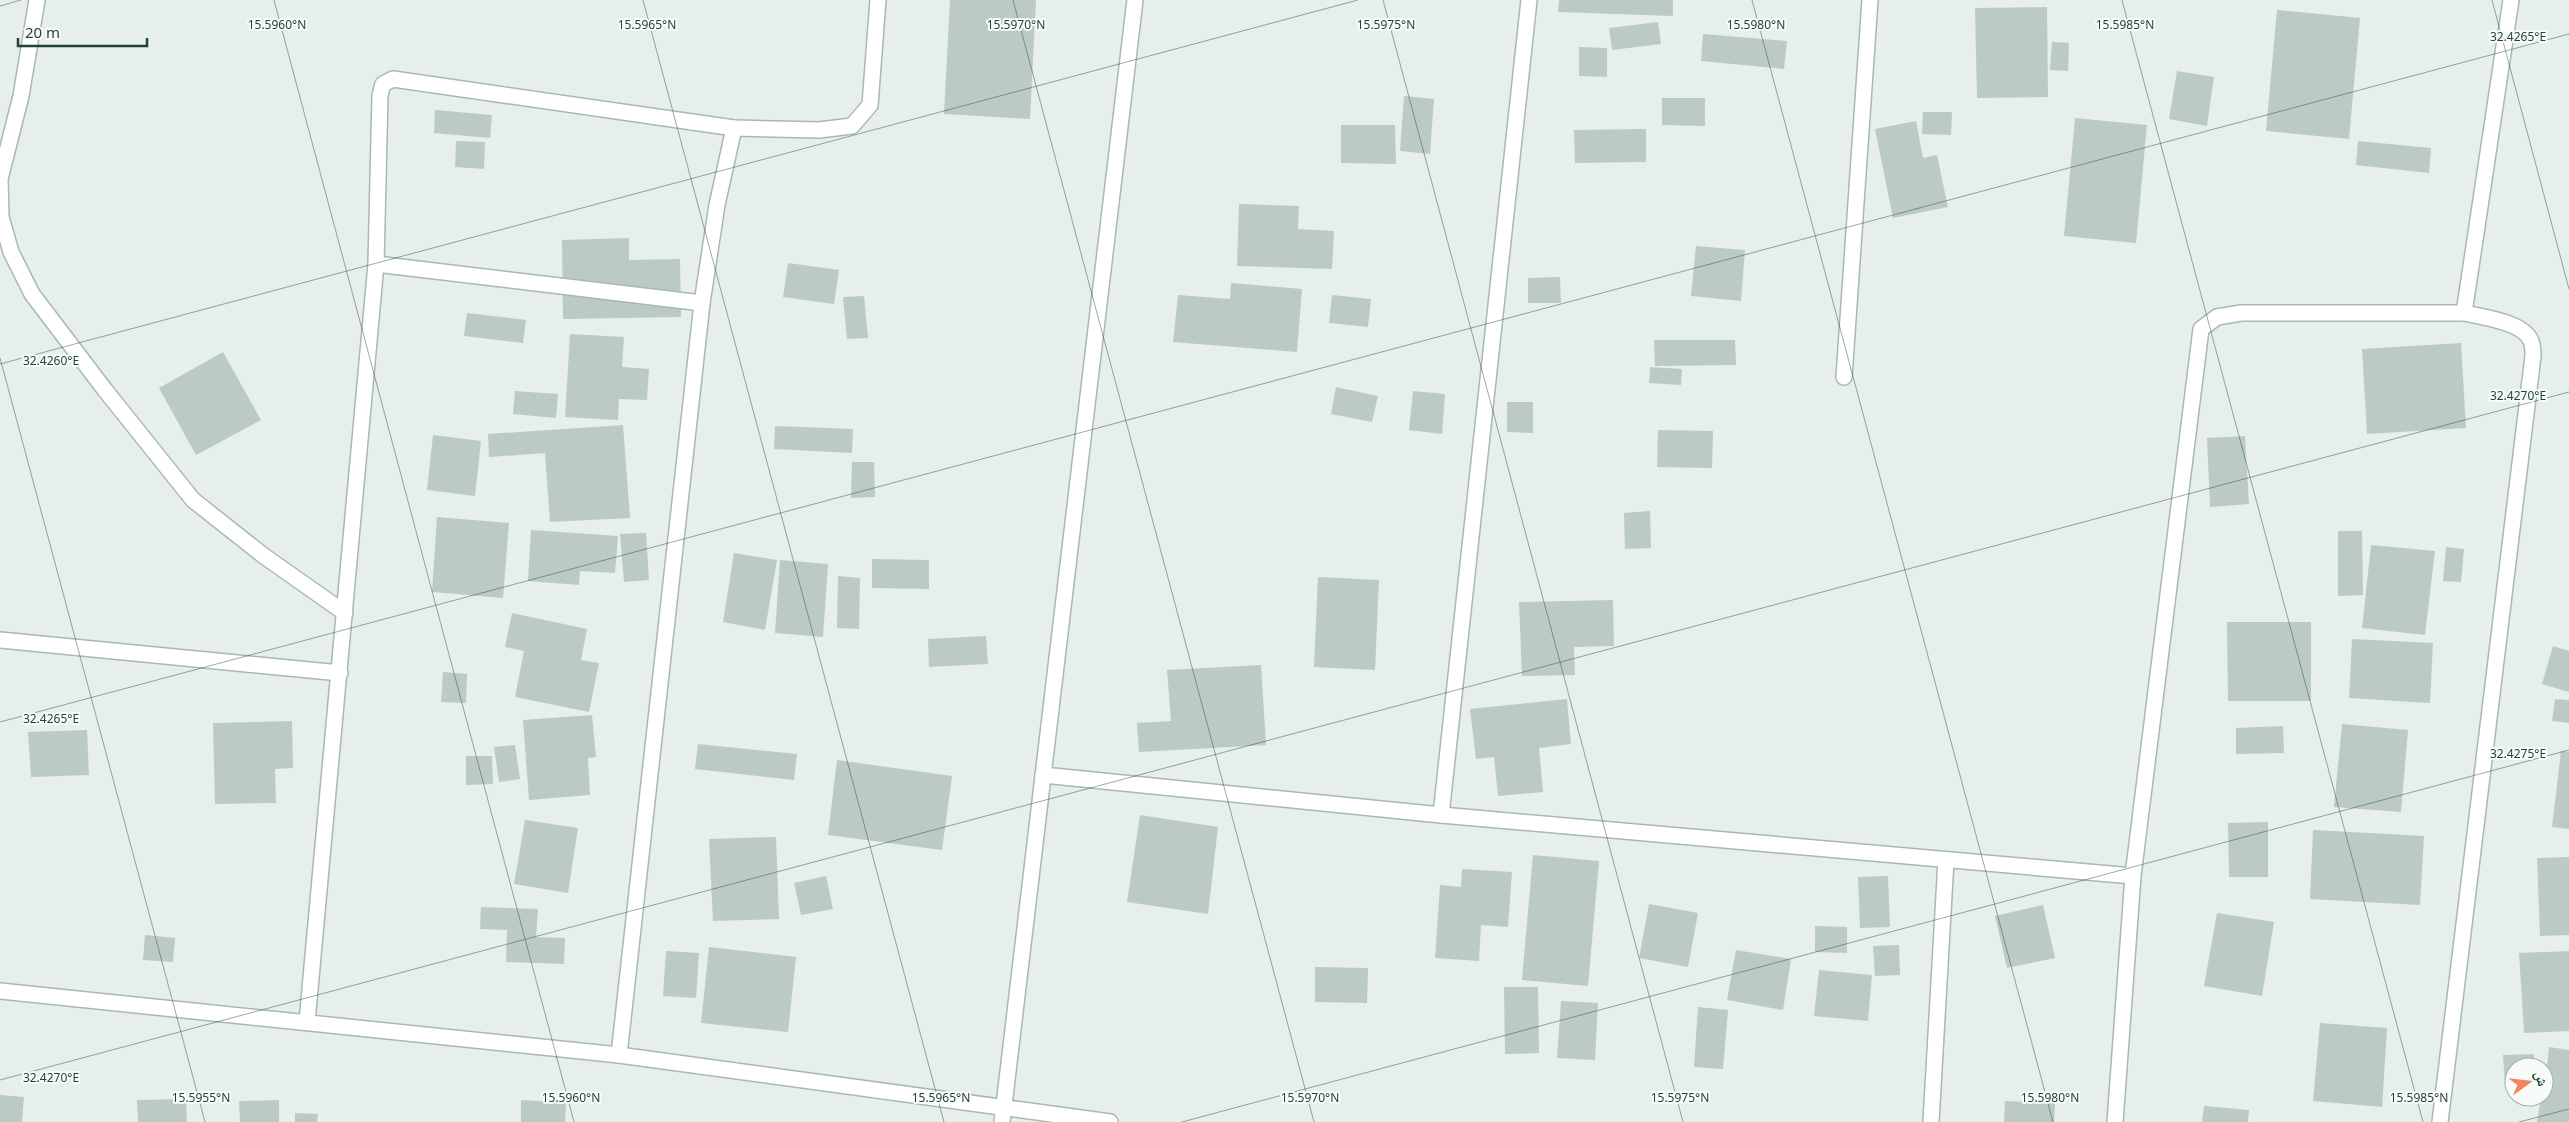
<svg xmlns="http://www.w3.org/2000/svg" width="2569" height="1122" font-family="'Noto Sans','Noto Naskh Arabic',sans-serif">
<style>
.building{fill:#bbcac4}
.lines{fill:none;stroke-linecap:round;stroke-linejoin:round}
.minor-casing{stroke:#a8b8b2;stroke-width:18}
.tertiary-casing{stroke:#a8b8b2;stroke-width:18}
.minor{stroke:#fff;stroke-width:15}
.tertiary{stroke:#fff;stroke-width:15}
.ticks{fill:none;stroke:#24423a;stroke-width:1;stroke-opacity:0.45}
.ticks-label{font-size:12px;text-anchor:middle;fill:#24423a;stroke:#f7fbf9;stroke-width:4;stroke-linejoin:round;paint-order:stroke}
</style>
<rect width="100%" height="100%" fill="#e6efeb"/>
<!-- building -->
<g class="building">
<polygon points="950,0 1036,0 1030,119 944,114"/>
<polygon points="1559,0 1673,0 1673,16 1558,12"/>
<polygon points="2047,7 2048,97 1977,98 1975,8"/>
<polygon points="2277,10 2360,18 2349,139 2266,131"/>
<polygon points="1658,22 1661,44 1612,50 1609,28"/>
<polygon points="1703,34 1787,41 1784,69 1701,61"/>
<polygon points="2052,42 2069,43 2068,71 2050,70"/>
<polygon points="1579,47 1607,48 1607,77 1579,76"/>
<polygon points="2177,71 2214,77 2207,126 2169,119"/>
<polygon points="1404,96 1434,99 1430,154 1400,151"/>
<polygon points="1662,98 1705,98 1705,126 1662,125"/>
<polygon points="435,110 492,115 490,138 434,133"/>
<polygon points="1923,112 1952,112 1951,135 1922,134"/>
<polygon points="2075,118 2147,125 2136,243 2064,236"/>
<polygon points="1916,121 1923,158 1937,155 1948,207 1893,218 1875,129"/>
<polygon points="1341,125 1395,125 1396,164 1341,163"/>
<polygon points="1646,129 1646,162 1575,163 1574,130"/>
<polygon points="456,141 485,142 484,169 455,167"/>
<polygon points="2358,141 2431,148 2429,173 2356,165"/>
<polygon points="1239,204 1299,206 1298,229 1334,231 1332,269 1237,266"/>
<polygon points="629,238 629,260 680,259 681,317 563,319 562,240"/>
<polygon points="1696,246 1745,250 1741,301 1691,296"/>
<polygon points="788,263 839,270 834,304 783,297"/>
<polygon points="1560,277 1561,303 1528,303 1528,278"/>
<polygon points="1231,283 1302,289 1297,352 1173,342 1178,295 1230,299"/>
<polygon points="1332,295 1371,299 1368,327 1329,323"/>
<polygon points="864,296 868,338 847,339 843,297"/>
<polygon points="467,313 526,320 523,343 464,336"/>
<polygon points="570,334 624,337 622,367 649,369 647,400 619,399 618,420 565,417"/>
<polygon points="1654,340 1735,340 1736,365 1655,366"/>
<polygon points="2461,343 2466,428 2367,434 2362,349"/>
<polygon points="223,352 261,420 196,455 159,388"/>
<polygon points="1650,367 1682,369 1681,385 1649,383"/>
<polygon points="1336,387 1378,396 1372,422 1331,414"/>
<polygon points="515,391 558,394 556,418 513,414"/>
<polygon points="1413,391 1445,394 1442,434 1409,430"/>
<polygon points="1507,402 1533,402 1533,433 1507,432"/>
<polygon points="623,425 630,518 550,522 545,453 489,457 488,434"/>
<polygon points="775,426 853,429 852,453 774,449"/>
<polygon points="1658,430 1713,431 1712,468 1657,467"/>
<polygon points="433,435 481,441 475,496 427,490"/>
<polygon points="2245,436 2249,504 2210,507 2207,438"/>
<polygon points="852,462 874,462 875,497 851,498"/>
<polygon points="1650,511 1651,548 1625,549 1624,513"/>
<polygon points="437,517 509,523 503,598 432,592"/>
<polygon points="531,530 618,536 615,573 580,571 579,585 528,581"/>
<polygon points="2338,531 2362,531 2363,595 2338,596"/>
<polygon points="646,533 649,580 624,582 620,534"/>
<polygon points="2371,545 2435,551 2425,635 2362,628"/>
<polygon points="2446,547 2464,549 2461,582 2443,581"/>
<polygon points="734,553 777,560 765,630 723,622"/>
<polygon points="872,559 929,560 929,589 872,588"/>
<polygon points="780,560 828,564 823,637 775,633"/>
<polygon points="838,576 860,578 859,629 837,628"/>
<polygon points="1318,577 1379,580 1375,670 1314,667"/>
<polygon points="1613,600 1614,646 1574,647 1575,675 1522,676 1519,602"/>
<polygon points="512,613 587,629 581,660 599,663 589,712 515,697 524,651 505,647"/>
<polygon points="2227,622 2311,622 2311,701 2228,701"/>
<polygon points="986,636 988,664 929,667 928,639"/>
<polygon points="2352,639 2433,643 2430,703 2349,698"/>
<polygon points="2553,646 2569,651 2569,692 2542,684"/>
<polygon points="1261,665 1266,745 1139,752 1137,723 1171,721 1167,670"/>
<polygon points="443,672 467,674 466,703 441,702"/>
<polygon points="1567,699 1571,744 1539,748 1543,792 1498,796 1494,757 1476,759 1470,709"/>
<polygon points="2555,699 2569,700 2569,723 2552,721"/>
<polygon points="592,715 596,757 588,758 590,795 529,800 523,720"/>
<polygon points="292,721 293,768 275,769 276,803 215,804 213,723"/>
<polygon points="2342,724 2408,730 2401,812 2334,807"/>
<polygon points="2283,726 2284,753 2236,754 2236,728"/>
<polygon points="87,730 89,775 31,777 28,732"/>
<polygon points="698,744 797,754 794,780 695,769"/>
<polygon points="515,745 520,779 499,782 494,747"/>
<polygon points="2561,751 2569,752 2569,829 2552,827"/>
<polygon points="466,756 492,756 493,784 466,785"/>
<polygon points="837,760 952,776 942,850 828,835"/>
<polygon points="1140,815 1218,827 1208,914 1127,902"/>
<polygon points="525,820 578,828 568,893 514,884"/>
<polygon points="2268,822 2268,877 2229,877 2228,823"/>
<polygon points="2313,830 2424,836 2420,905 2310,899"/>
<polygon points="776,837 779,919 713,921 709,839"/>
<polygon points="1533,855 1599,861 1588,986 1522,980"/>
<polygon points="2569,857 2569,935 2540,936 2537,858"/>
<polygon points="1462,869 1512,872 1508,927 1481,925 1479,961 1435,958 1440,885 1461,887"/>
<polygon points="826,876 833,909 801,915 794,883"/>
<polygon points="1888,876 1890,927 1860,928 1858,877"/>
<polygon points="1649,904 1698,913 1688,967 1639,958"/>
<polygon points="2043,905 2055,958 2007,968 1995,916"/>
<polygon points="481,907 538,909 536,937 565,938 564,964 506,962 507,930 480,929"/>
<polygon points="2217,913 2274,922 2262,996 2204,986"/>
<polygon points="1815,926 1847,927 1847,953 1815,952"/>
<polygon points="145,935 175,938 173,962 143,960"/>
<polygon points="1899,945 1900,975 1875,976 1873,946"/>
<polygon points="709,947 796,957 788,1032 701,1023"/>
<polygon points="1736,950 1791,959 1783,1010 1727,1000"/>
<polygon points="666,951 699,953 696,998 663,996"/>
<polygon points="2569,951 2569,1031 2524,1033 2519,953"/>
<polygon points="1315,967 1368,968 1367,1003 1315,1002"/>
<polygon points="1819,970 1872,975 1868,1021 1814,1016"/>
<polygon points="1504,987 1538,987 1539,1053 1505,1054"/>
<polygon points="1561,1001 1598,1003 1595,1060 1557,1058"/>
<polygon points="1698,1007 1728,1010 1723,1069 1694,1067"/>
<polygon points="2320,1023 2387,1028 2382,1107 2313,1101"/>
<polygon points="2549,1047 2569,1050 2569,1122 2537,1122 2541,1097 2544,1097"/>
<polygon points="2534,1054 2534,1067 2514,1067 2514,1084 2505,1084 2503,1055"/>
<polygon points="0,1095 24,1097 22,1122 0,1122"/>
<polygon points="186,1099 187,1122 138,1122 137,1100"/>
<polygon points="279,1100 279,1122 240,1122 239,1101"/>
<polygon points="521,1100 566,1103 565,1122 521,1122"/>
<polygon points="2005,1101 2055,1103 2054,1122 2004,1122"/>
<polygon points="2204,1106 2249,1110 2248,1122 2202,1122"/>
<polygon points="295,1113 318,1114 317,1122 295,1122"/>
</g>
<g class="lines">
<!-- minor casing -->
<g class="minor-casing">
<g id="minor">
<polyline points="37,0 21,96 0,179 1,217 11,252 32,294 105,390 193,500 264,556 345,613"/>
<polyline points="376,264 702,303"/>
<polyline points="1844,377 1870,0"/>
<polyline points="0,640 340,673"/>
<polyline points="1043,775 1441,815 2133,876"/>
<polyline points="1441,815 1529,0"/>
<polyline points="0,991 619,1055 1110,1122"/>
<polyline points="307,1022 376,264 380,95 383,84 393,79 734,128"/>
<polyline points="619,1055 702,303 717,205 734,128 819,130 852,126 870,105 878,0"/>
<polyline points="1931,1122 1946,860"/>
<polyline points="2115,1122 2133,876 2201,329 2217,317 2241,313 2464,313"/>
<path d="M 2440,1122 L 2533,356 C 2533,352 2533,345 2531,341 C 2524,322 2482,317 2464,313 L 2511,0"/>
</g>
</g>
<!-- tertiary casing -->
<g class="tertiary-casing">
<polyline id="tertiary" points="1002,1122 1135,0"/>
</g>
<!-- minor -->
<use href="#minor" class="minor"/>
<!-- tertiary -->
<use href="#tertiary" class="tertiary"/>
</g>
<!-- ticks -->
<path class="ticks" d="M 274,0 L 574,1122M 643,0 L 944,1122M 1013,0 L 1314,1122M 1383,0 L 1683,1122M 1752,0 L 2053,1122M 2122,0 L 2423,1122M 2492,0 L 2569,289M 0,6 L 21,0M 0,358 L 205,1122M 0,364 L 1358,0M 0,722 L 2569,34M 0,1080 L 2569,392M 1182,1122 L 2569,750M 2519,1122 L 2569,1109"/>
<g class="ticks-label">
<text x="277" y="29">15.5960°N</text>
<text x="647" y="29">15.5965°N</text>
<text x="1016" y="29">15.5970°N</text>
<text x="1386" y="29">15.5975°N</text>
<text x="1756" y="29">15.5980°N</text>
<text x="2125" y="29">15.5985°N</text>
<text x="2518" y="41">32.4265°E</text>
<text x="51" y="365">32.4260°E</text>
<text x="2518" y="400">32.4270°E</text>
<text x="51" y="723">32.4265°E</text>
<text x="2518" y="758">32.4275°E</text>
<text x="51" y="1082">32.4270°E</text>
<text x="201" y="1102">15.5955°N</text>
<text x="571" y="1102">15.5960°N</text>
<text x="941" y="1102">15.5965°N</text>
<text x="1310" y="1102">15.5970°N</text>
<text x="1680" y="1102">15.5975°N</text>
<text x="2050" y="1102">15.5980°N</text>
<text x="2419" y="1102">15.5985°N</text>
</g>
<!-- north arrow -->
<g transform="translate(2529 1082) rotate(75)"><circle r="24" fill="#f7fbf9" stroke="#a3b1ad"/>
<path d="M0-4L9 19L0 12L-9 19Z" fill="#f4845f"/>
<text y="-8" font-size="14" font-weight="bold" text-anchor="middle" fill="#24423a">ش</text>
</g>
<!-- scale -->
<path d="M18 38v8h129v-8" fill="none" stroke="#24423a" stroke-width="2.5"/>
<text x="25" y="38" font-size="15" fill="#24423a" stroke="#f7fbf9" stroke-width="4" paint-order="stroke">20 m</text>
</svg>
